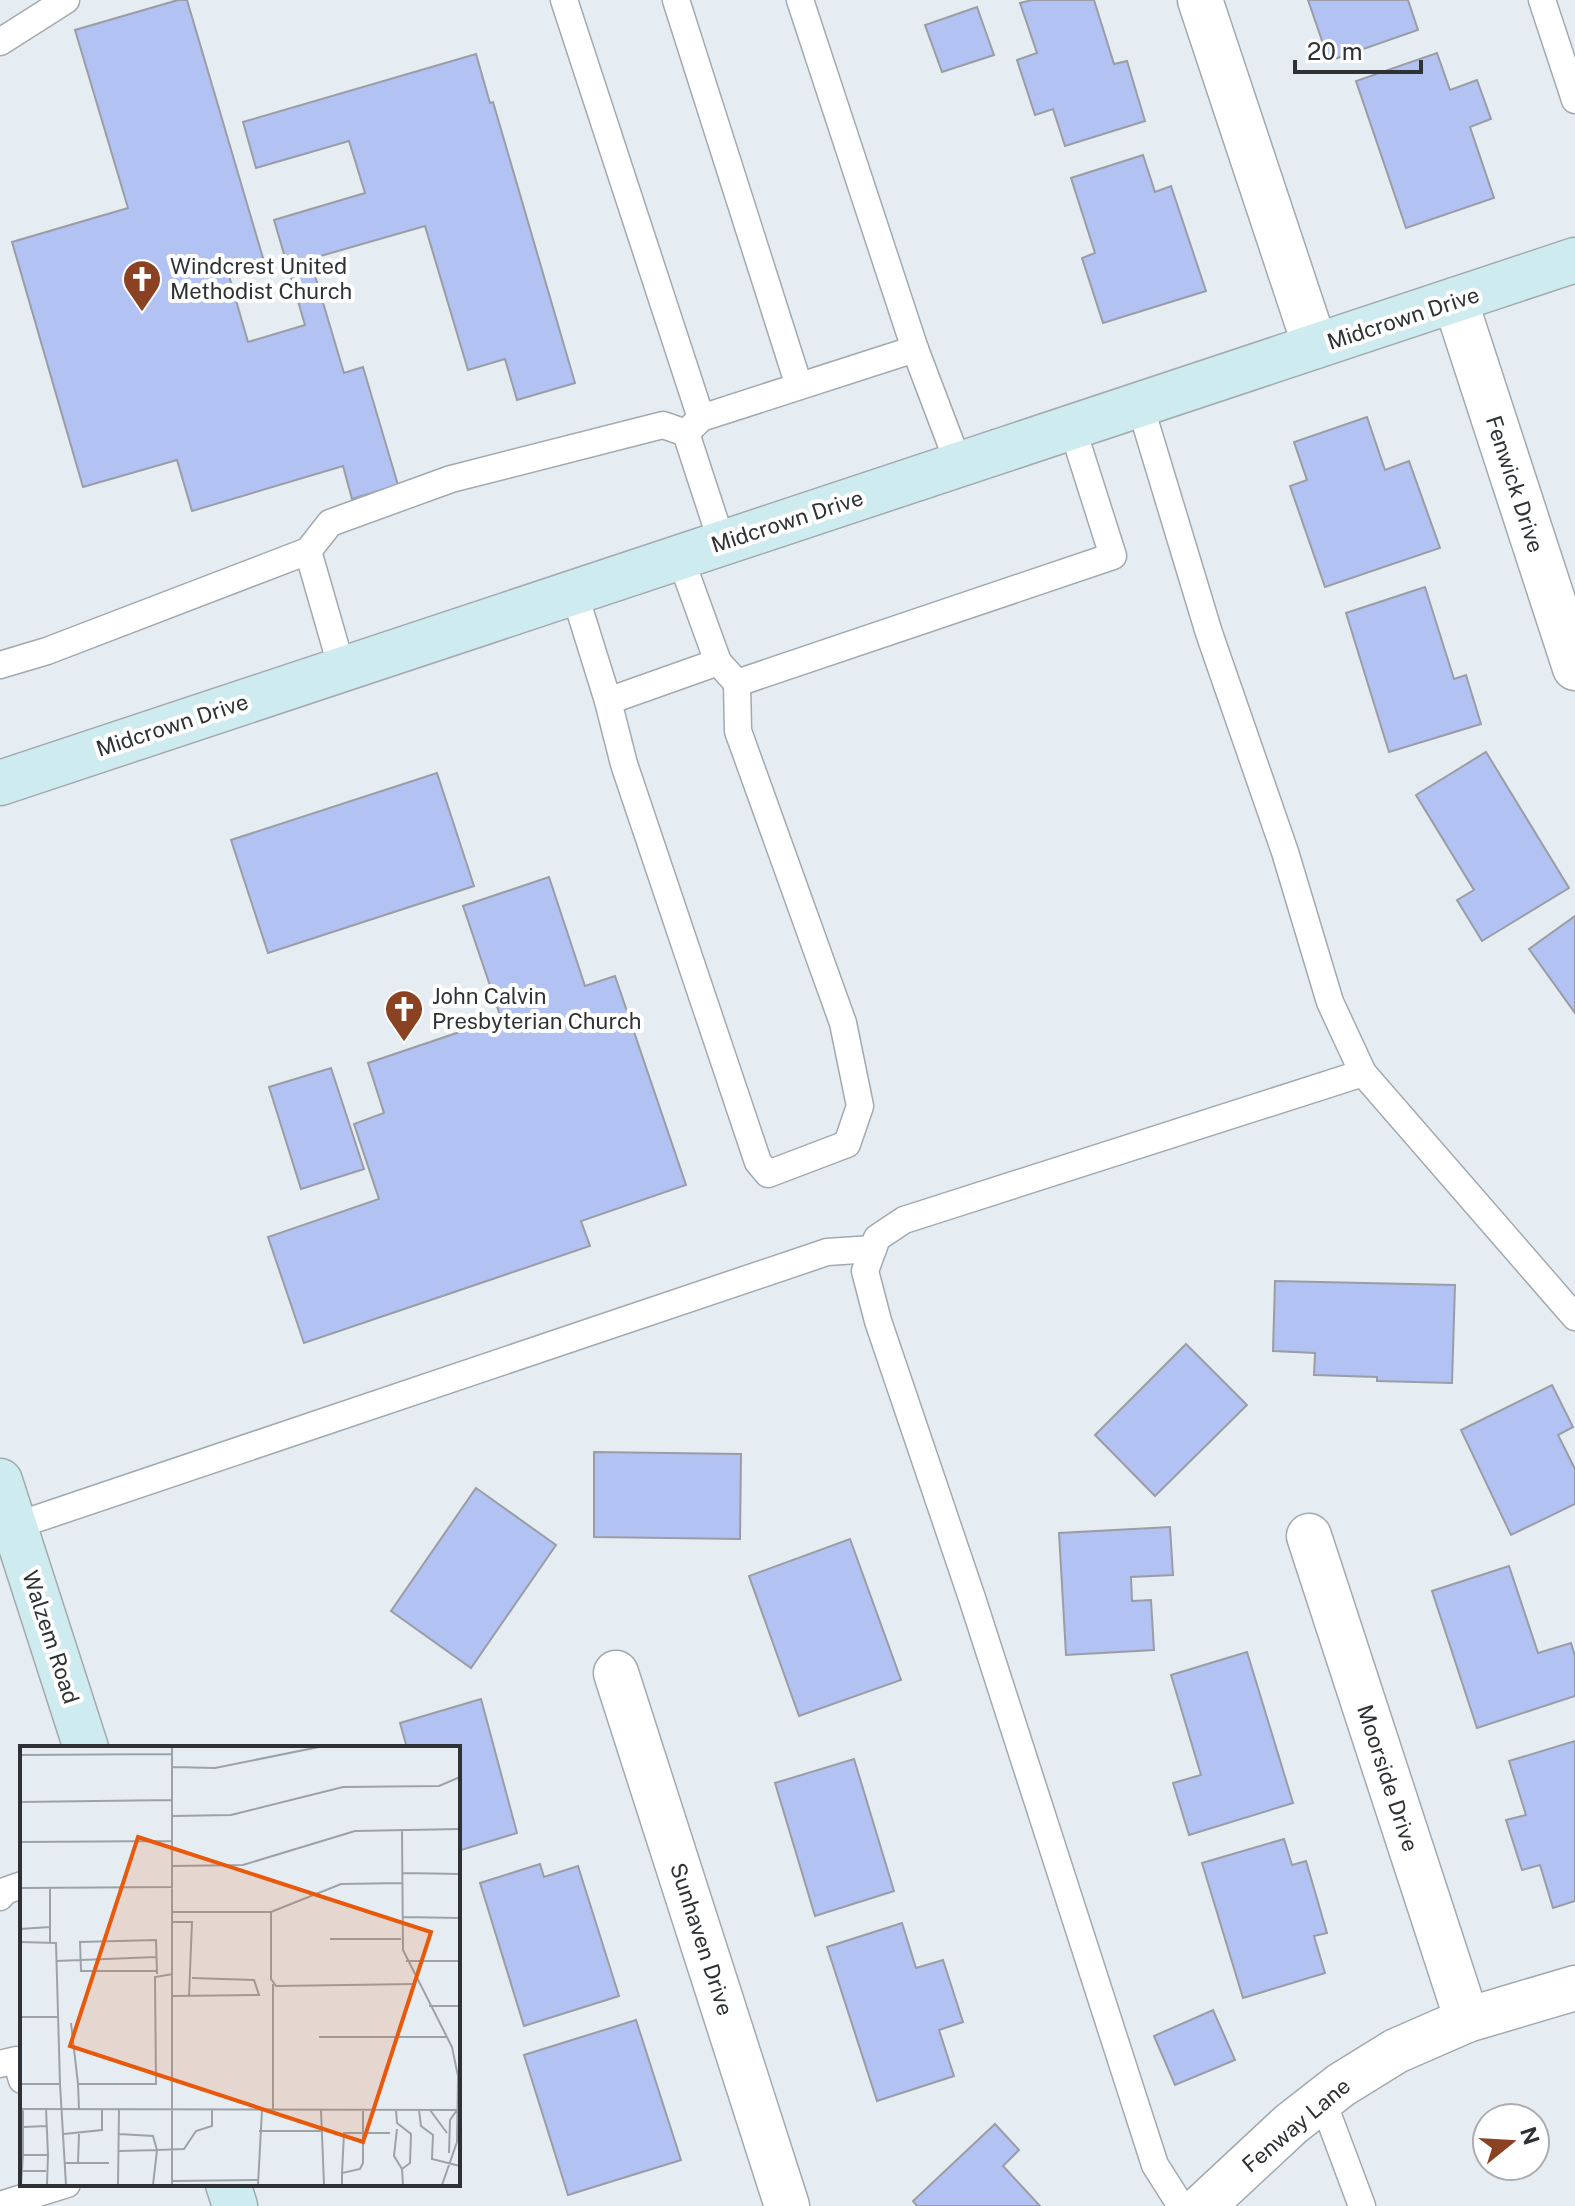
<svg xmlns="http://www.w3.org/2000/svg" width="1575" height="2206" font-family="'Public Sans',sans-serif">
<style>
.building{fill:#b2c2f3;stroke:#9a9da4;stroke-width:2}
.lines{fill:none;stroke-linecap:round;stroke-linejoin:round}
.lane-casing{stroke:#a2aaaf;stroke-width:29}
.street-casing{stroke:#a2aaaf;stroke-width:47}
.secondary-casing{stroke:#a2aaaf;stroke-width:47}
.lane{stroke:#fff;stroke-width:26}
.street{stroke:#fff;stroke-width:44}
.secondary{stroke:#ceecf0;stroke-width:44}
.labels{text-anchor:middle;dominant-baseline:central;stroke-width:8;stroke-linejoin:round;paint-order:stroke}
.poi-label{font-size:22px;fill:#2f3234;stroke:#fff;text-anchor:start}
.street-label{font-size:22px;fill:#2f3234;stroke:#fff}
.inset-road{fill:none;stroke:#9ca2a7;stroke-width:2}
.view{fill:#e8590c;fill-opacity:0.15;stroke:#e8590c;stroke-width:4}
.inset-edge{fill:none;stroke:#2f3234;stroke-width:4}
</style>
<rect width="100%" height="100%" fill="#e5edf3"/>
<!-- building -->
<g class="building">
<polygon points="178,0 187,0 263,258 227,269 248,342 305,325 274,220 365,193 349,141 256,168 243,122 476,54 490,103 493,102 575,383 517,400 505,359 468,370 425,226 310,259 344,373 363,367 398,485 352,499 343,466 192,511 177,460 83,487 12,242 128,208 75,30"/>
<polygon points="1032,0 1094,0 1114,64 1127,61 1145,121 1065,146 1053,109 1035,115 1017,60 1037,53 1020,3"/>
<polygon points="1308,0 1408,0 1418,30 1329,61"/>
<polygon points="977,7 994,55 942,72 925,25"/>
<polygon points="1437,53 1450,90 1477,80 1491,119 1470,127 1494,198 1406,228 1356,81"/>
<polygon points="1143,155 1155,192 1171,186 1206,291 1103,323 1082,258 1095,253 1071,178"/>
<polygon points="1367,417 1385,470 1409,461 1440,548 1325,587 1290,486 1307,480 1294,442"/>
<polygon points="1425,587 1454,679 1466,675 1481,724 1389,752 1346,613"/>
<polygon points="1486,752 1569,888 1482,941 1457,900 1474,890 1416,795"/>
<polygon points="437,773 474,886 268,953 231,840"/>
<polygon points="549,877 585,986 615,976 686,1185 581,1221 590,1246 304,1343 268,1237 379,1199 354,1124 384,1113 368,1063 501,1018 463,906"/>
<polygon points="1575,916 1575,1013 1529,949"/>
<polygon points="331,1068 364,1169 301,1189 269,1087"/>
<polygon points="1275,1281 1455,1285 1452,1383 1377,1381 1377,1377 1314,1375 1315,1353 1273,1351"/>
<polygon points="1186,1344 1247,1405 1155,1496 1095,1435"/>
<polygon points="1552,1385 1573,1427 1558,1435 1575,1469 1575,1504 1511,1535 1461,1430"/>
<polygon points="594,1452 741,1454 740,1539 594,1537"/>
<polygon points="476,1488 556,1545 471,1668 391,1611"/>
<polygon points="1170,1527 1173,1575 1131,1577 1132,1601 1151,1600 1154,1650 1066,1655 1059,1533"/>
<polygon points="850,1539 901,1680 799,1716 749,1576"/>
<polygon points="1509,1566 1538,1653 1571,1643 1575,1656 1575,1696 1477,1728 1432,1591"/>
<polygon points="1247,1652 1293,1803 1189,1835 1173,1783 1201,1775 1171,1675"/>
<polygon points="481,1699 517,1833 458,1851 458,1748 407,1748 400,1723"/>
<polygon points="1575,1741 1575,1901 1553,1908 1540,1865 1522,1870 1506,1820 1526,1815 1509,1761"/>
<polygon points="854,1759 894,1891 815,1916 775,1783"/>
<polygon points="1284,1839 1292,1865 1306,1861 1327,1933 1314,1936 1325,1973 1243,1998 1202,1863"/>
<polygon points="540,1864 544,1877 578,1866 619,1996 524,2026 480,1883"/>
<polygon points="902,1923 916,1968 943,1960 963,2022 939,2030 954,2076 877,2101 827,1947"/>
<polygon points="1213,2010 1235,2060 1175,2085 1154,2036"/>
<polygon points="636,2020 681,2160 568,2195 524,2055"/>
<polygon points="995,2124 1019,2150 1003,2166 1040,2206 917,2206 913,2201"/>
</g>
<g class="lines">
<!-- lane casing -->
<g class="lane-casing">
<g id="lane">
<polyline points="564,0 701,418"/>
<polyline points="676,0 799,386"/>
<polyline points="1542,0 1575,100"/>
<polyline points="0,42 66,0"/>
<polyline points="915,349 959,465"/>
<polyline points="1140,405 1209,633 1285,852 1330,1002 1363,1073 1575,1317"/>
<polyline points="686,433 701,418 915,349 800,0"/>
<polyline points="308,551 342,669"/>
<polyline points="680,557 718,662 737,683 1113,556 1072,427"/>
<polyline points="574,592 608,701 624,764 758,1162 768,1174 847,1144 860,1106 843,1023 738,731 737,683"/>
<polyline points="0,665 47,651 308,551 330,523 451,479 663,425 686,433 722,543"/>
<polyline points="608,701 718,662"/>
<polyline points="15,1526 827,1252 873,1249"/>
<polyline points="0,1897 5,1891 22,1885"/>
<polyline points="0,2064 16,2060 22,2080"/>
<polyline points="1322,2099 1362,2206"/>
<polyline points="0,2205 67,2184"/>
<polyline points="1181,2206 1155,2165 972,1598 878,1321 865,1271 877,1238 904,1220 1363,1073"/>
</g>
</g>
<!-- street casing -->
<g class="street-casing">
<g id="street">
<polyline points="1200,0 1315,346"/>
<polyline points="1455,300 1575,668"/>
<polyline points="1309,1536 1467,2020"/>
<polyline points="616,1673 787,2206"/>
<polyline points="1203,2206 1291,2124 1341,2085 1396,2051 1467,2020 1575,1988"/>
</g>
</g>
<!-- secondary casing -->
<g class="secondary-casing">
<g id="secondary">
<polyline points="0,783 1575,260"/>
<polyline points="0,1481 86,1748"/>
<polyline points="228,2184 235,2206"/>
</g>
</g>
<!-- lane -->
<use href="#lane" class="lane"/>
<!-- street -->
<use href="#street" class="street"/>
<!-- secondary -->
<use href="#secondary" class="secondary"/>
</g>
<!-- icons -->
<defs>
<g id="church-pin" transform="scale(2)"><path d="M0 17L-7.5 6A9.5 9.5 0 1 1 7.5 6Z" fill="#8a4223" stroke="#fff"/><path d="M-1.2-6h2.4v3.5h3.3v2.4h-3.3V6h-2.4V-.1h-3.3v-2.4h3.3Z" fill="#fff"/></g>
</defs>
<g fill-rule="evenodd">
<use href="#church-pin" x="142" y="279"/>
<use href="#church-pin" x="404" y="1009"/>
</g>
<g class="labels">
<!-- poi labels -->
<g class="poi-label">
<text x="170" y="266">Windcrest United<tspan x="170" dy="25">Methodist Church</tspan></text>
<text x="432" y="996">John Calvin<tspan x="432" dy="25">Presbyterian Church</tspan></text>
</g>
<!-- street labels -->
<g class="street-label">
<text transform="translate(1403 318) rotate(-18)">Midcrown Drive</text>
<text transform="translate(1515 484) rotate(72)">Fenwick Drive</text>
<text transform="translate(787 521) rotate(-18)">Midcrown Drive</text>
<text transform="translate(172 725) rotate(-18)">Midcrown Drive</text>
<text transform="translate(51 1637) rotate(72)">Walzem Road</text>
<text transform="translate(1388 1778) rotate(72)">Moorside Drive</text>
<text transform="translate(702 1939) rotate(72)">Sunhaven Drive</text>
<text transform="translate(1296 2125) rotate(-40)">Fenway Lane</text>
</g>
</g>
<!-- overview -->
<g transform="translate(20 1746)">
<rect width="440" height="440" fill="#e5edf3"/>
<path class="inset-road" d="M 152,1 L 152,439M 0,9 L 152,8M 152,21 L 195,22 L 299,1M 0,56 L 152,54M 152,70 L 211,69 L 323,41 L 419,40 L 440,31M 382,85 L 383,204 L 432,301 L 438,330 L 437,396 L 422,439M 0,96 L 152,95M 152,120 L 223,119 L 335,85 L 440,83M 382,127 L 440,128M 0,142 L 153,141M 30,142 L 30,197M 153,166 L 251,166 L 321,138 L 382,137M 251,166 L 251,233 L 256,240 L 396,238M 382,171 L 440,172M 153,176 L 172,176 L 169,250M 0,183 L 30,181M 310,193 L 381,193M 0,196 L 36,197 L 40,338 L 0,338M 36,215 L 136,211M 386,215 L 440,215M 136,225 L 61,225 L 60,196 L 136,194 L 137,228M 153,250 L 239,249 L 234,234 L 172,232M 409,260 L 440,260M 0,271 L 38,271M 51,277 L 58,338 L 136,338 L 135,231 L 153,228M 299,291 L 427,291M 40,338 L 46,439M 58,338 L 59,363M 0,363 L 440,364M 3,363 L 3,409 L 28,409 L 26,363M 253,364 L 253,238M 301,364 L 304,439M 376,364 L 377,377 L 391,388 L 390,417 L 382,423M 399,364 L 401,380 L 413,389 L 412,413 L 440,420M 410,364 L 427,387M 3,381 L 27,380M 377,383 L 374,410 L 382,423 L 383,439M 239,385 L 303,385M 44,388 L 82,384 L 82,363M 99,388 L 133,390 L 137,404 L 164,403 L 176,385 L 192,380 L 192,363M 99,405 L 137,404 L 133,439M 429,407 L 430,374 L 437,364M 44,417 L 89,417M 58,417 L 59,388M 1,425 L 26,425M 322,427 L 324,387 L 370,387M 153,435 L 238,434M 1,439 L 3,409M 27,439 L 28,409M 98,439 L 99,363M 238,439 L 242,364M 322,439 L 322,427 L 340,423 L 343,417 L 343,364"/>
<path class="view" d="M 118,91 L 411,186 L 343,396 L 50,300 Z"/>
<rect width="440" height="440" class="inset-edge"/>
</g>
<!-- north arrow -->
<g transform="translate(1511 2142) rotate(72)"><circle r="38" fill="#ffffff" stroke="#acadae" stroke-width="2"/>
<path d="M0-6L14 30L0 20L-14 30Z" fill="#8a4223"/>
<text y="-12" font-size="22" font-weight="bold" text-anchor="middle" fill="#2f3234">N</text>
</g>
<!-- scale -->
<path d="M1295 60v12h126v-12" fill="none" stroke="#2f3234" stroke-width="4"/>
<text x="1307" y="60" font-size="24" fill="#2f3234" stroke="#ffffff" stroke-width="6" paint-order="stroke">20 m</text>
</svg>
